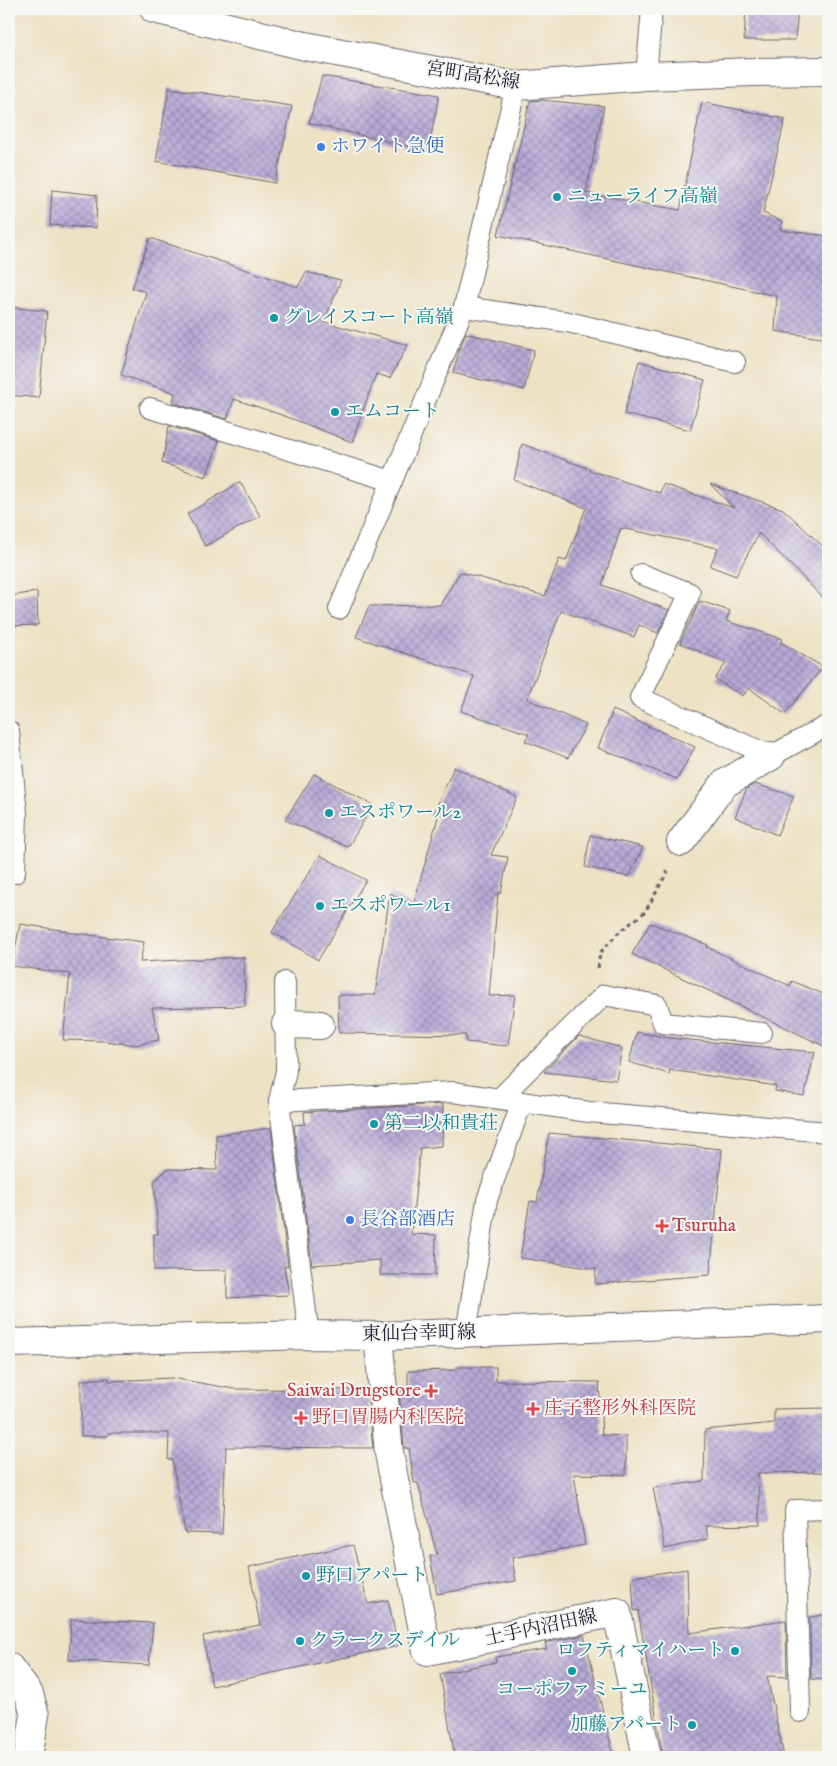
<svg xmlns="http://www.w3.org/2000/svg" width="837" height="1766" font-family="'IM FELL English','Noto Serif JP',serif">
<style>
.built{fill:#cbdbf9}
.building{fill:url(#building-cross-hatch)}
.lines{fill:none;stroke-linecap:round;stroke-linejoin:round}
.lane-casing{stroke:#69656b;stroke-width:22}
.street-casing{stroke:#69656b;stroke-width:30}
.secondary-casing{stroke:#69656b;stroke-width:30}
.path{stroke:#69656b;stroke-width:3;stroke-dasharray:4 4;stroke-linecap:butt}
.lane{stroke:#fff;stroke-width:20}
.street{stroke:#fff;stroke-width:28}
.secondary{stroke:#fff;stroke-width:28}
.shop-dot{fill:#3f7fe0;stroke:#f6f6f2;stroke-width:2}
.culture-dot{fill:#0f9aa8;stroke:#f6f6f2;stroke-width:2}
.health-dot{fill:#e0444e;stroke:#f6f6f2;stroke-width:2}
.labels{text-anchor:middle;dominant-baseline:central;stroke-width:4;stroke-linejoin:round;paint-order:stroke}
.street-label{font-size:19px;fill:#22223b;stroke:#f6f6f2}
.shop-label{font-size:19px;fill:#366cbe;stroke:#f6f6f2;text-anchor:start}
.culture-label{font-size:19px;fill:#0d838f;stroke:#f6f6f2;text-anchor:start}
.health-label{font-size:19px;fill:#be3a42;stroke:#f6f6f2;text-anchor:start}
</style>
<defs>
<pattern id="building-cross-hatch" width="8" height="8" patternUnits="userSpaceOnUse" patternTransform="scale(1.25)"><rect width="8" height="8" fill="#b7aad6"/><path d="M0 0l8 8M0 8l8-8" fill="none" stroke="#948aaf"/></pattern>
</defs>
<rect width="100%" height="100%" fill="#f6f6f2"/>
<filter id="ink" filterUnits="userSpaceOnUse"><feTurbulence type="fractalNoise" baseFrequency=".02" numOctaves="2"/><feDisplacementMap in="SourceGraphic" scale="10" xChannelSelector="R" yChannelSelector="G"/><feConvolveMatrix kernelMatrix="1 2 1 2 8 2 1 2 1" color-interpolation-filters="sRGB"/></filter>
<filter id="wash" filterUnits="userSpaceOnUse"><feTurbulence type="fractalNoise" baseFrequency=".0096" numOctaves="4" result="noise"/><feDisplacementMap in="SourceGraphic" scale="20" xChannelSelector="R" yChannelSelector="G"/><feGaussianBlur stdDeviation="1.12" result="paint"/><feColorMatrix in="noise" values="0 0 0 0 0 0 0 0 0 0 0 0 0 0 0 0 0 1.4 0 .05"/><feComposite in="paint" operator="in"/></filter>
<g filter="url(#wash)">
<rect width="100%" height="100%" fill="#ede2c4"/>
<!-- built -->
<polygon class="built" points="9,1683 11,1684 18,1757 9,1757"/>
<g id="blocks">
<!-- building -->
<g class="building">
<polygon points="746,9 798,9 795,40 744,40"/>
<polygon points="322,76 439,95 428,151 309,123"/>
<polygon points="169,88 292,106 275,183 156,161"/>
<polygon points="540,100 604,106 586,193 680,210 702,102 785,119 763,213 783,222 780,230 828,236 828,339 775,331 777,296 498,235 530,101"/>
<polygon points="52,190 97,195 96,228 50,225"/>
<polygon points="150,238 298,287 306,272 341,280 324,322 408,345 390,378 376,374 352,442 282,415 234,399 227,419 173,403 175,393 121,375 146,292 132,288"/>
<polygon points="9,307 47,311 39,398 9,395"/>
<polygon points="466,333 534,350 524,390 453,373 460,348"/>
<polygon points="639,361 705,380 690,430 624,414"/>
<polygon points="169,426 219,441 206,477 162,463"/>
<polygon points="522,444 590,469 589,470 660,493 663,484 734,508 710,484 783,509 828,551 828,603 759,533 736,576 710,566 718,548 621,528 602,585 669,610 658,633 639,625 634,637 561,611 527,699 586,725 568,758 525,741 529,734 461,711 474,676 356,637 369,606 440,605 460,572 545,596 559,559 566,561 586,508 514,480"/>
<polygon points="240,482 260,516 205,546 187,514"/>
<polygon points="37,592 38,625 9,626 9,596"/>
<polygon points="700,601 730,611 726,621 783,639 780,642 823,667 785,714 749,688 743,696 715,679 726,663 680,643"/>
<polygon points="613,710 695,747 677,779 598,748"/>
<polygon points="454,767 517,797 491,855 508,857 501,893 498,893 489,996 515,995 508,1046 466,1042 466,1035 339,1033 338,995 375,995 390,893 413,906 438,817 433,815"/>
<polygon points="314,774 373,805 348,847 285,820"/>
<polygon points="755,784 794,796 777,835 735,817 747,788"/>
<polygon points="590,835 643,847 629,877 585,867"/>
<polygon points="320,855 366,880 318,960 272,932"/>
<polygon points="650,923 708,945 707,947 790,986 792,981 828,996 828,1048 632,954"/>
<polygon points="20,924 67,931 66,932 144,942 140,962 244,957 245,1006 152,1008 159,1040 135,1045 104,1041 63,1040 70,974 12,966"/>
<polygon points="637,1032 669,1038 815,1052 804,1096 775,1091 776,1086 670,1070 669,1074 629,1062"/>
<polygon points="579,1036 622,1048 616,1080 544,1072"/>
<polygon points="443,1104 442,1146 420,1148 411,1234 436,1235 435,1275 380,1275 380,1260 312,1265 294,1125 305,1124 304,1112"/>
<polygon points="271,1128 288,1266 284,1266 289,1295 227,1298 227,1270 154,1271 154,1234 158,1234 154,1181 168,1169 217,1170 216,1135"/>
<polygon points="549,1133 722,1149 710,1275 595,1284 596,1269 520,1258 530,1201 537,1202"/>
<polygon points="456,1367 496,1367 496,1381 599,1382 602,1435 626,1436 626,1475 574,1474 585,1545 512,1558 516,1581 437,1594 430,1556 437,1555 418,1483 414,1483 409,1448 404,1448 399,1391 408,1391 408,1371 456,1370"/>
<polygon points="109,1378 109,1381 172,1378 234,1389 367,1390 373,1448 226,1447 222,1534 185,1533 172,1460 168,1460 169,1433 108,1433 108,1436 81,1436 81,1380"/>
<polygon points="828,1408 828,1472 758,1473 760,1525 706,1526 708,1539 665,1549 653,1488 704,1481 705,1430 774,1423 774,1409"/>
<polygon points="353,1545 368,1604 388,1600 398,1646 212,1686 203,1636 260,1625 249,1567"/>
<polygon points="687,1569 689,1633 786,1620 787,1677 767,1676 784,1757 663,1757 638,1610 634,1611 632,1577"/>
<polygon points="828,1614 828,1680 811,1679 810,1617"/>
<polygon points="71,1619 153,1623 149,1665 69,1660"/>
<polygon points="584,1635 614,1757 455,1757 440,1674 496,1662 495,1657 547,1649 545,1643"/>
</g>
</g>
</g>
<g filter="url(#ink)">
<use href="#blocks" fill-opacity="0" stroke="#69656b" stroke-width="1"/>
<g class="lines">
<!-- lane casing -->
<g class="lane-casing">
<g id="lane">
<polyline points="646,76 652,9"/>
<polyline points="464,307 568,322 735,362"/>
<polyline points="150,408 392,481"/>
<polyline points="641,574 690,593 640,698 771,756 828,725"/>
<polyline points="339,609 464,307 516,86"/>
<polyline points="9,731 17,814 15,873"/>
<polyline points="285,982 286,1071 279,1101 309,1335"/>
<polyline points="500,1098 604,995 657,1005 663,1023 762,1033"/>
<polyline points="279,1101 453,1092 589,1112 828,1132"/>
<polyline points="466,1333 487,1200 522,1102"/>
<polyline points="800,1712 795,1510 828,1509"/>
</g>
</g>
<!-- street casing -->
<g class="street-casing">
<g id="street">
<polyline points="154,9 305,46 516,86 646,76 753,72 828,71"/>
<polyline points="681,842 724,784 771,756"/>
<polyline points="286,1024 320,1025"/>
<polyline points="378,1336 389,1453 427,1651 617,1612 647,1757"/>
<polyline points="9,1667 29,1694 35,1715 28,1757"/>
</g>
</g>
<!-- secondary casing -->
<g class="secondary-casing">
<polyline id="secondary" points="9,1343 309,1335 378,1336 828,1319"/>
</g>
<!-- path -->
<polyline class="path" points="598,968 600,953 617,934 645,912 668,871"/>
<!-- lane -->
<use href="#lane" class="lane"/>
<!-- street -->
<use href="#street" class="street"/>
<!-- secondary -->
<use href="#secondary" class="secondary"/>
</g>
</g>
<!-- markers -->
<g class="shop-dot">
<circle cx="321" cy="147" r="5"/>
<circle cx="350" cy="1220" r="5"/>
</g>
<g class="culture-dot">
<circle cx="557" cy="197" r="5"/>
<circle cx="274" cy="318" r="5"/>
<circle cx="335" cy="412" r="5"/>
<circle cx="329" cy="813" r="5"/>
<circle cx="320" cy="906" r="5"/>
<circle cx="374" cy="1124" r="5"/>
<circle cx="306" cy="1576" r="5"/>
<circle cx="300" cy="1641" r="5"/>
<circle cx="735" cy="1651" r="5"/>
<circle cx="572" cy="1671" r="5"/>
<circle cx="692" cy="1725" r="5"/>
</g>
<g class="health-dot">
<path d="M659.5 1218.5h5v5h5v5h-5v5h-5v-5h-5v-5h5z"/>
<path d="M428.5 1383.5h5v5h5v5h-5v5h-5v-5h-5v-5h5z"/>
<path d="M530.5 1401.5h5v5h5v5h-5v5h-5v-5h-5v-5h5z"/>
<path d="M298.5 1410.5h5v5h5v5h-5v5h-5v-5h-5v-5h5z"/>
</g>
<g class="labels">
<!-- street labels -->
<g class="street-label">
<text transform="translate(473 76) rotate(9)">宮町高松線</text>
<text transform="translate(419 1334) rotate(-1)">東仙台幸町線</text>
<text transform="translate(541 1628) rotate(-12)">土手内沼田線</text>
</g>
<!-- shop labels -->
<g class="shop-label">
<text x="331" y="147">ホワイト急便</text>
<text x="360" y="1220">長谷部酒店</text>
</g>
<!-- culture labels -->
<g class="culture-label">
<text x="567" y="197">ニューライフ高嶺</text>
<text x="284" y="318">グレイスコート高嶺</text>
<text x="345" y="412">エムコート</text>
<text x="339" y="813">エスポワール2</text>
<text x="330" y="906">エスポワール1</text>
<text x="384" y="1124">第二以和貴荘</text>
<text x="316" y="1576">野口アパート</text>
<text x="310" y="1641">クラークスデイル</text>
<text x="725" y="1651" text-anchor="end">ロフティマイハート</text>
<text x="572" y="1690" text-anchor="middle">コーポファミーユ</text>
<text x="682" y="1725" text-anchor="end">加藤アパート</text>
</g>
<!-- health labels -->
<g class="health-label">
<text x="672" y="1226">Tsuruha</text>
<text x="421" y="1391" text-anchor="end">Saiwai Drugstore</text>
<text x="544" y="1409">庄子整形外科医院</text>
<text x="312" y="1418">野口胃腸内科医院</text>
</g>
</g>
<!-- margin -->
<rect width="837" height="1766" fill="none" stroke="#f6f6f2" stroke-width="30"/>
</svg>
